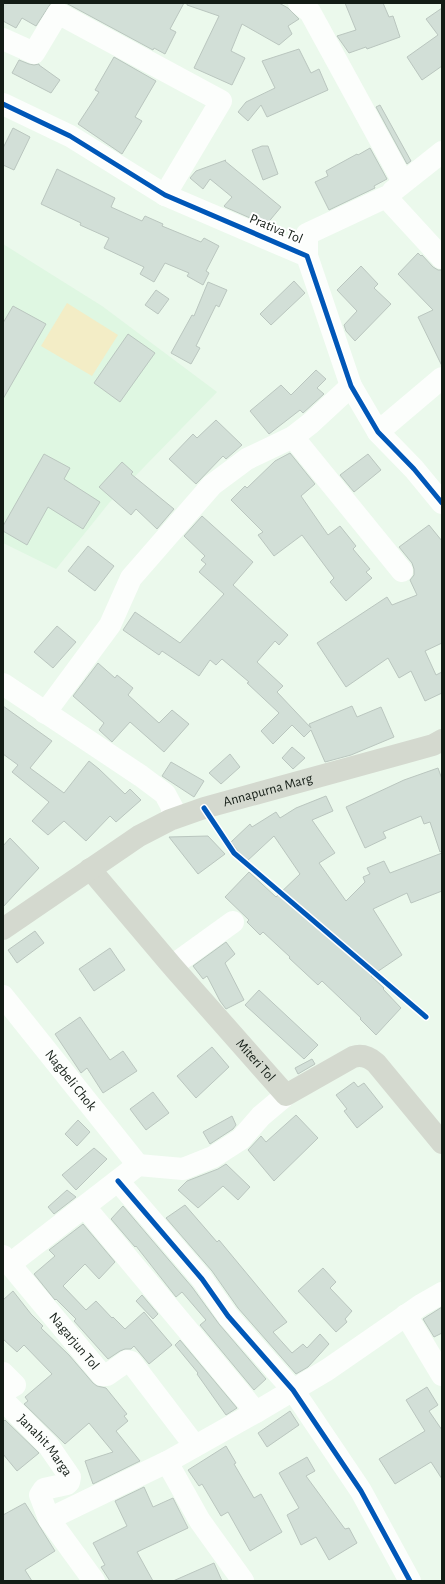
<svg xmlns="http://www.w3.org/2000/svg" width="445" height="1584" font-family="'Alegreya Sans',sans-serif">
<style>
.built{fill:#dff7e2}
.green{fill:#f3edc6}
.building{fill:#d2dfd7;stroke:#bac6bf}
.lines{fill:none;stroke-linecap:round;stroke-linejoin:round}
.minor{stroke:#fcfefc;stroke-width:22}
.major{stroke:#d4d9cf;stroke-width:22}
.cycleway-casing{stroke:#fff;stroke-width:8}
.cycleway{stroke:#0057b8;stroke-width:5}
.labels{text-anchor:middle;dominant-baseline:central;stroke-width:4;stroke-linejoin:round;paint-order:stroke}
.street-label{font-size:14px;fill:#131c15;stroke:#fff}
</style>
<rect width="100%" height="100%" fill="#ebf9ec"/>
<!-- built -->
<polygon class="built" points="3,244 102,306 217,392 109,503 56,569 3,543"/>
<!-- green -->
<polygon class="green" points="67,303 118,335 92,376 41,346"/>
<!-- building -->
<g class="building">
<polygon points="3,3 51,3 36,26 22,18 16,28 3,21"/>
<polygon points="66,3 184,3 170,29 176,32 165,54 154,48 153,50"/>
<polygon points="187,3 279,3 288,8 299,19 288,26 292,34 279,45 242,24 231,51 245,58 232,85 194,68 219,16 187,5"/>
<polygon points="345,3 383,3 389,17 393,16 400,37 367,49 366,47 349,53 337,36 356,30"/>
<polygon points="442,8 442,66 422,80 407,57 438,35 426,19"/>
<polygon points="299,49 311,73 319,69 328,90 267,117 261,105 248,121 238,112 246,102 275,88 262,61"/>
<polygon points="114,57 156,81 135,117 142,121 122,154 78,124 99,92 95,90"/>
<polygon points="19,60 29,64 34,65 39,64 39,65 60,80 51,93 12,73"/>
<polygon points="380,105 411,161 407,164 376,107"/>
<polygon points="13,128 30,137 14,170 3,165 3,148"/>
<polygon points="262,146 268,146 278,174 263,180 252,150"/>
<polygon points="370,148 387,179 374,186 375,188 329,210 315,182 328,176 326,171 357,154 358,155"/>
<polygon points="226,160 225,161 281,207 266,225 225,207 224,206 232,197 210,179 203,189 190,178 196,171"/>
<polygon points="57,169 115,198 111,207 142,221 145,216 163,224 162,226 201,242 204,238 219,246 206,271 209,273 203,285 187,276 189,273 165,263 154,282 140,274 144,267 104,248 109,238 80,225 81,223 41,204"/>
<polygon points="418,253 421,256 422,255 433,267 438,270 442,270 442,366 418,317 433,310 398,274"/>
<polygon points="361,266 378,284 374,288 391,304 355,341 346,331 344,325 357,311 337,290"/>
<polygon points="294,281 305,293 271,325 260,314"/>
<polygon points="208,282 227,290 219,307 216,305 196,346 200,348 191,364 171,353 192,315 194,316"/>
<polygon points="156,290 169,299 158,314 145,305"/>
<polygon points="13,306 46,324 3,399 3,323"/>
<polygon points="128,334 155,353 120,402 94,383"/>
<polygon points="316,370 326,379 317,388 324,394 303,413 300,410 269,434 250,411 281,385 291,395"/>
<polygon points="216,420 242,445 226,459 223,456 196,484 169,459 193,434 197,438"/>
<polygon points="290,453 315,484 301,496 328,535 340,526 356,546 353,549 370,569 366,572 372,578 346,601 330,582 334,578 302,535 274,556 258,535 263,532 231,500 245,486 247,488 275,461"/>
<polygon points="44,454 70,468 64,479 100,502 83,529 48,507 27,545 3,531 3,526"/>
<polygon points="368,454 381,470 354,492 340,475"/>
<polygon points="122,462 133,472 131,474 174,509 157,529 136,509 131,515 99,487"/>
<polygon points="202,516 253,562 233,585 288,635 279,645 275,641 257,662 283,686 277,692 311,728 309,724 352,706 357,717 381,707 394,737 351,755 325,762 311,730 304,737 292,725 273,744 261,731 279,713 247,683 249,682 222,659 216,665 210,660 199,676 162,651 159,655 123,630 135,612 180,643 224,594 199,572 206,564 201,560 205,556 184,536"/>
<polygon points="429,525 442,541 442,643 425,651 436,675 442,672 442,693 425,701 411,671 399,678 388,658 346,687 317,643 387,597 392,605 417,595 410,580 414,575 414,569 412,563 399,547"/>
<polygon points="88,546 114,566 95,591 68,571"/>
<polygon points="57,626 76,642 53,668 34,652"/>
<polygon points="98,663 115,678 117,675 133,688 128,695 159,723 172,710 189,724 164,752 130,722 112,742 99,730 104,723 73,696"/>
<polygon points="3,706 52,741 30,768 64,793 89,761 99,769 125,794 130,789 141,800 116,822 110,816 86,841 64,821 48,835 32,821 49,802 12,772 18,765 3,754"/>
<polygon points="292,747 305,758 293,769 282,758"/>
<polygon points="230,754 240,767 221,784 209,773"/>
<polygon points="171,762 204,781 194,797 162,776"/>
<polygon points="438,768 442,779 442,851 440,852 430,822 424,824 421,816 383,832 386,838 365,848 346,807 404,780"/>
<polygon points="326,796 333,811 312,820 335,853 319,863 346,901 365,882 363,877 370,874 367,868 384,861 390,873 442,853 442,891 411,903 407,893 373,909 402,955 371,976 384,988 383,989 401,1008 376,1035 360,1019 361,1018 322,981 318,985 289,958 290,957 263,932 260,935 247,922 249,920 225,897 249,872 276,897 300,874 274,836 246,862 231,842 250,824 252,827 276,812 280,818 296,808"/>
<polygon points="208,836 225,854 198,874 169,837"/>
<polygon points="10,838 39,868 3,907 3,846"/>
<polygon points="35,931 44,943 17,963 8,950"/>
<polygon points="226,942 235,954 225,963 244,1000 226,1009 220,1001 207,976 203,979 193,966"/>
<polygon points="110,948 125,970 94,991 79,969"/>
<polygon points="259,990 318,1045 304,1059 245,1005"/>
<polygon points="80,1017 110,1060 123,1051 137,1071 103,1093 87,1068 81,1073 55,1034"/>
<polygon points="212,1047 229,1067 196,1098 177,1076"/>
<polygon points="312,1059 315,1064 298,1074 295,1068"/>
<polygon points="354,1082 358,1087 364,1083 383,1107 357,1128 344,1111 347,1109 336,1095"/>
<polygon points="153,1092 169,1113 146,1130 130,1109"/>
<polygon points="296,1115 318,1138 274,1181 248,1150 261,1136 266,1142"/>
<polygon points="232,1116 236,1125 233,1129 210,1144 203,1132"/>
<polygon points="78,1120 90,1132 77,1146 65,1134"/>
<polygon points="94,1148 107,1159 76,1190 62,1175"/>
<polygon points="226,1164 250,1187 238,1200 223,1186 198,1208 178,1190 187,1181 218,1169"/>
<polygon points="67,1190 76,1197 54,1214 48,1207"/>
<polygon points="185,1205 217,1242 219,1240 287,1322 273,1332 292,1353 303,1344 307,1348 320,1334 329,1344 308,1367 296,1374 238,1308 212,1271 166,1218"/>
<polygon points="123,1206 192,1287 219,1324 266,1379 254,1390 200,1325 206,1320 182,1292 176,1297 136,1246 135,1247 111,1219"/>
<polygon points="83,1224 115,1262 99,1279 85,1264 63,1286 86,1310 96,1301 112,1318 113,1317 125,1329 144,1312 172,1345 149,1364 134,1346 131,1349 125,1349 120,1351 108,1359 74,1321 76,1319 56,1299 55,1300 34,1274 55,1256 49,1250"/>
<polygon points="323,1268 336,1282 330,1288 352,1311 345,1319 347,1322 336,1332 298,1291"/>
<polygon points="13,1291 31,1314 43,1326 41,1328 69,1355 93,1383 97,1386 106,1388 127,1414 124,1416 128,1421 116,1431 140,1461 93,1484 85,1461 113,1452 89,1423 65,1444 24,1404 28,1401 25,1397 52,1374 24,1345 17,1352 3,1339 3,1300"/>
<polygon points="142,1295 158,1314 153,1319 136,1301"/>
<polygon points="442,1307 442,1333 434,1337 423,1319"/>
<polygon points="180,1340 237,1408 226,1415 197,1374 198,1373 175,1345"/>
<polygon points="427,1387 438,1405 429,1411 442,1430 442,1479 431,1462 395,1484 379,1459 425,1431 406,1400"/>
<polygon points="290,1411 299,1425 267,1447 258,1433"/>
<polygon points="5,1420 39,1453 17,1471 3,1454 3,1422"/>
<polygon points="226,1446 236,1463 234,1464 254,1498 261,1494 282,1532 250,1551 228,1512 221,1516 202,1484 199,1486 188,1470"/>
<polygon points="307,1457 315,1471 306,1476 345,1529 349,1528 357,1543 329,1560 316,1537 301,1545 287,1515 299,1508 279,1473"/>
<polygon points="144,1487 153,1507 173,1498 188,1528 137,1552 153,1581 110,1581 101,1567 105,1565 93,1543 127,1526 115,1501"/>
<polygon points="25,1503 55,1551 25,1570 32,1581 3,1581 3,1515"/>
<polygon points="214,1563 222,1581 173,1581"/>
</g>
<g class="lines">
<!-- minor -->
<g class="minor">
<polyline points="299,3 310,12 403,182"/>
<polyline points="3,39 34,53 58,13 221,101 165,195"/>
<polyline points="3,104 70,136 165,195 307,256 351,386 378,432 414,469 442,503"/>
<polyline points="393,191 442,152"/>
<polyline points="307,256 307,234 386,197 442,258"/>
<polyline points="378,432 442,378"/>
<polyline points="293,437 402,571"/>
<polyline points="3,684 141,776 165,794 173,809 170,820"/>
<polyline points="45,713 110,625 131,578 212,485 247,459 293,437 311,423 351,386"/>
<polyline points="172,966 233,922"/>
<path id="s1" d="M 3,996 L 138,1165"/>
<polyline points="118,1181 202,1279 228,1316 293,1390 361,1491 410,1581"/>
<polyline points="85,1207 256,1412"/>
<path id="s2" d="M 3,1256 L 102,1375 L 107,1375 L 127,1361 L 131,1362 L 195,1446"/>
<polyline points="10,1264 138,1165 183,1169 213,1157 241,1139 261,1116 286,1095"/>
<polyline points="406,1315 442,1375"/>
<polyline points="3,1373 15,1385 3,1392"/>
<path id="s3" d="M 3,1400 L 48,1445 L 70,1477 L 69,1482 L 67,1484 L 44,1489 L 40,1495 L 49,1519 L 94,1581"/>
<polyline points="167,1462 200,1521 243,1581"/>
<polyline points="49,1519 167,1462 256,1412 327,1370 421,1305 442,1293"/>
</g>
<!-- major -->
<g class="major">
<path id="s4" d="M 90,869 L 172,966 L 286,1095 L 353,1057 C 362,1054 369,1057 376,1063 L 442,1143"/>
<path id="s5" d="M 3,929 L 139,836 L 170,820 L 204,808 L 433,745 L 442,740"/>
</g>
<!-- cycleway casing -->
<g class="cycleway-casing">
<g id="cycleway">
<polyline points="3,104 70,136 165,195 307,256 351,386 378,432 414,469 442,503"/>
<polyline points="204,808 234,853 426,1017"/>
<polyline points="118,1181 202,1279 228,1316 293,1390 361,1491 410,1581"/>
</g>
</g>
<!-- cycleway -->
<use href="#cycleway" class="cycleway"/>
</g>
<g class="labels">
<!-- street labels -->
<g class="street-label">
<text transform="translate(276 229) rotate(23)">Prativa Tol</text>
<text stroke="none"><textPath href="#s5" startOffset="302">Annapurna Marg</textPath></text>
<text stroke="none"><textPath href="#s4" startOffset="253">Miteri Tol</textPath></text>
<text stroke="none"><textPath href="#s1" startOffset="108">Nagbeli Chok</textPath></text>
<text stroke="none"><textPath href="#s2" startOffset="111">Nagarjun Tol</textPath></text>
<text stroke="none"><textPath href="#s3" startOffset="62">Janahit Marga</textPath></text>
</g>
</g>
<!-- border -->
<rect width="445" height="1584" fill="none" stroke="#131c15" stroke-width="8"/>
</svg>
